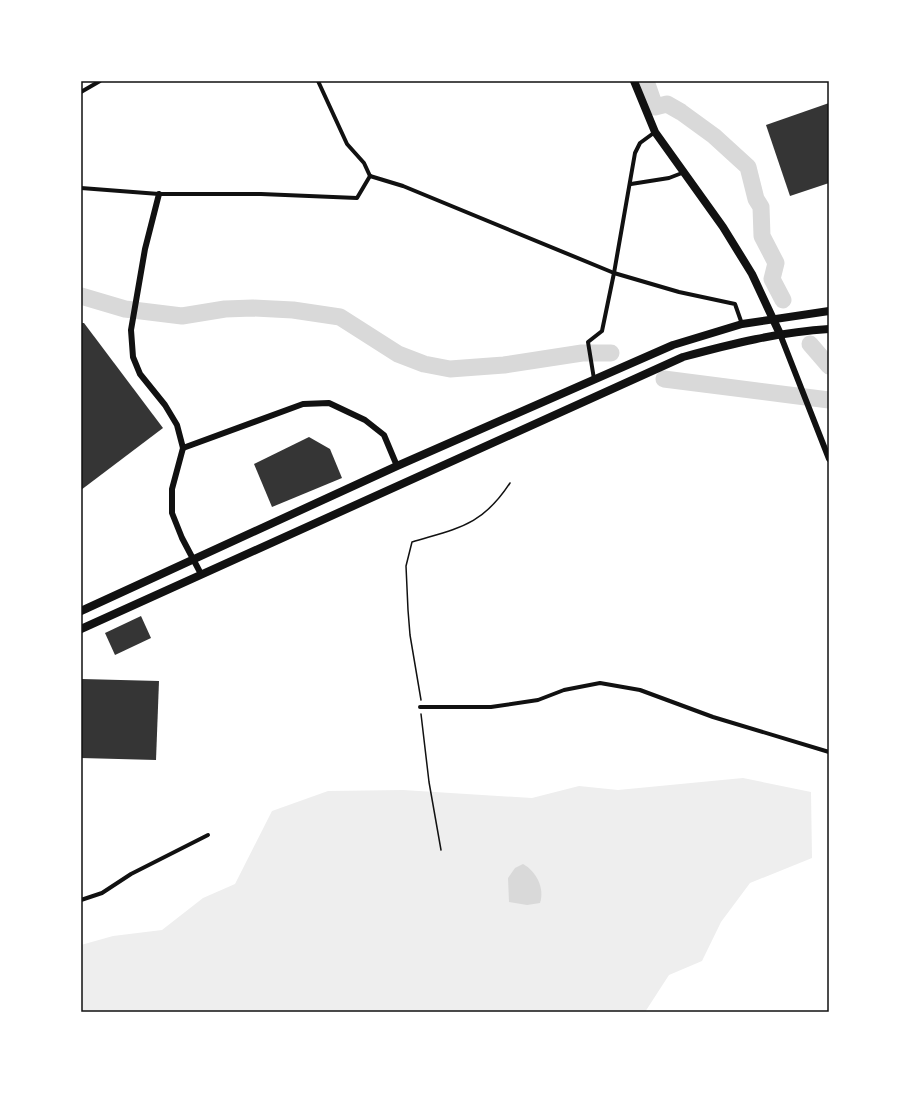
<svg xmlns="http://www.w3.org/2000/svg" width="910" height="1093" font-family="'Sofia Sans Condensed',sans-serif">
<style>
.green{fill:#eee}
.water{fill:#d9d9d9}
.lines{fill:none;stroke-linecap:round;stroke-linejoin:round}
.river{stroke:#d9d9d9;stroke-width:17}
.building{fill:#353535}
.path{stroke:#111;stroke-width:1.5}
.minor{stroke:#111;stroke-width:4}
.tertiary{stroke:#111;stroke-width:6}
.primary{stroke:#111;stroke-width:8}
.trunk{stroke:#111;stroke-width:8}
.neatline{fill:none;stroke:#111;stroke-width:1.5}
</style>
<rect width="100%" height="100%" fill="#fff"/>
<!-- green -->
<polygon class="green" points="743,778 811,792 812,858 750,883 721,922 702,961 669,975 645,1012 81,1012 81,945 113,936 162,930 203,898 235,884 272,811 328,791 403,790 532,798 579,786 618,790"/>
<!-- water -->
<path class="water" d="M 523,864 C 536,871 545,888 540,903 L 527,905 L 509,902 L 508,878 L 515,868 Z"/>
<g class="lines">
<!-- river -->
<g class="river">
<polyline points="646,81 655,107 667,104 681,112 714,136 748,167 756,199 761,207 762,236 776,263 772,279 783,300"/>
<polyline points="81,296 125,309 182,316 225,309 253,308 293,310 340,317 398,354 424,364 450,369 504,365 582,353 611,353"/>
<polyline points="810,344 829,366"/>
<polyline points="664,379 829,400"/>
</g>
</g>
<!-- building -->
<g class="building">
<polygon points="829,103 829,183 790,196 766,125"/>
<polygon points="81,323 84,323 163,428 81,490"/>
<polygon points="309,437 330,449 342,478 272,507 254,464"/>
<polygon points="141,616 151,638 115,655 105,633"/>
<polygon points="82,679 159,681 156,760 81,758"/>
</g>
<g class="lines">
<!-- path -->
<g class="path">
<path d="M 421,700 L 410,635 L 408,610 L 406,566 L 412,542 C 458,528 482,526 510,483"/>
<polyline points="421,714 429,782 441,850"/>
</g>
<!-- minor -->
<g class="minor">
<polyline points="318,81 347,144 364,163 370,176"/>
<polyline points="81,92 100,81"/>
<polyline points="370,176 403,186 614,273 679,292 735,304 742,324"/>
<polyline points="631,184 669,178 682,173"/>
<polyline points="81,188 159,194 261,194 357,198 370,176"/>
<polyline points="594,379 588,342 602,331 614,273 635,153 640,143 655,132"/>
<polyline points="420,707 491,707 538,700 564,690 600,683 640,690 713,717 829,752"/>
<polyline points="81,900 102,893 131,874 208,835"/>
</g>
<!-- tertiary -->
<g class="tertiary">
<polyline points="159,194 145,249 131,330 133,357 140,374 165,405 177,425 183,448 172,489 172,513 182,538 201,574"/>
<polyline points="780,334 829,459"/>
<polyline points="183,448 303,404 329,403 365,420 384,435 397,466"/>
</g>
<!-- primary -->
<polyline class="primary" points="634,81 655,132 723,227 752,274 780,334"/>
<!-- trunk -->
<g class="trunk">
<polyline points="81,611 397,466 673,345 742,324 829,311"/>
<path d="M 81,629 L 683,357 C 731,344 779,332 829,329"/>
</g>
</g>
<!-- border -->
<rect width="910" height="1093" fill="none" stroke="#ffffff" stroke-width="164"/>
<rect x="82" y="82" width="746" height="929" class="neatline"/>
</svg>
